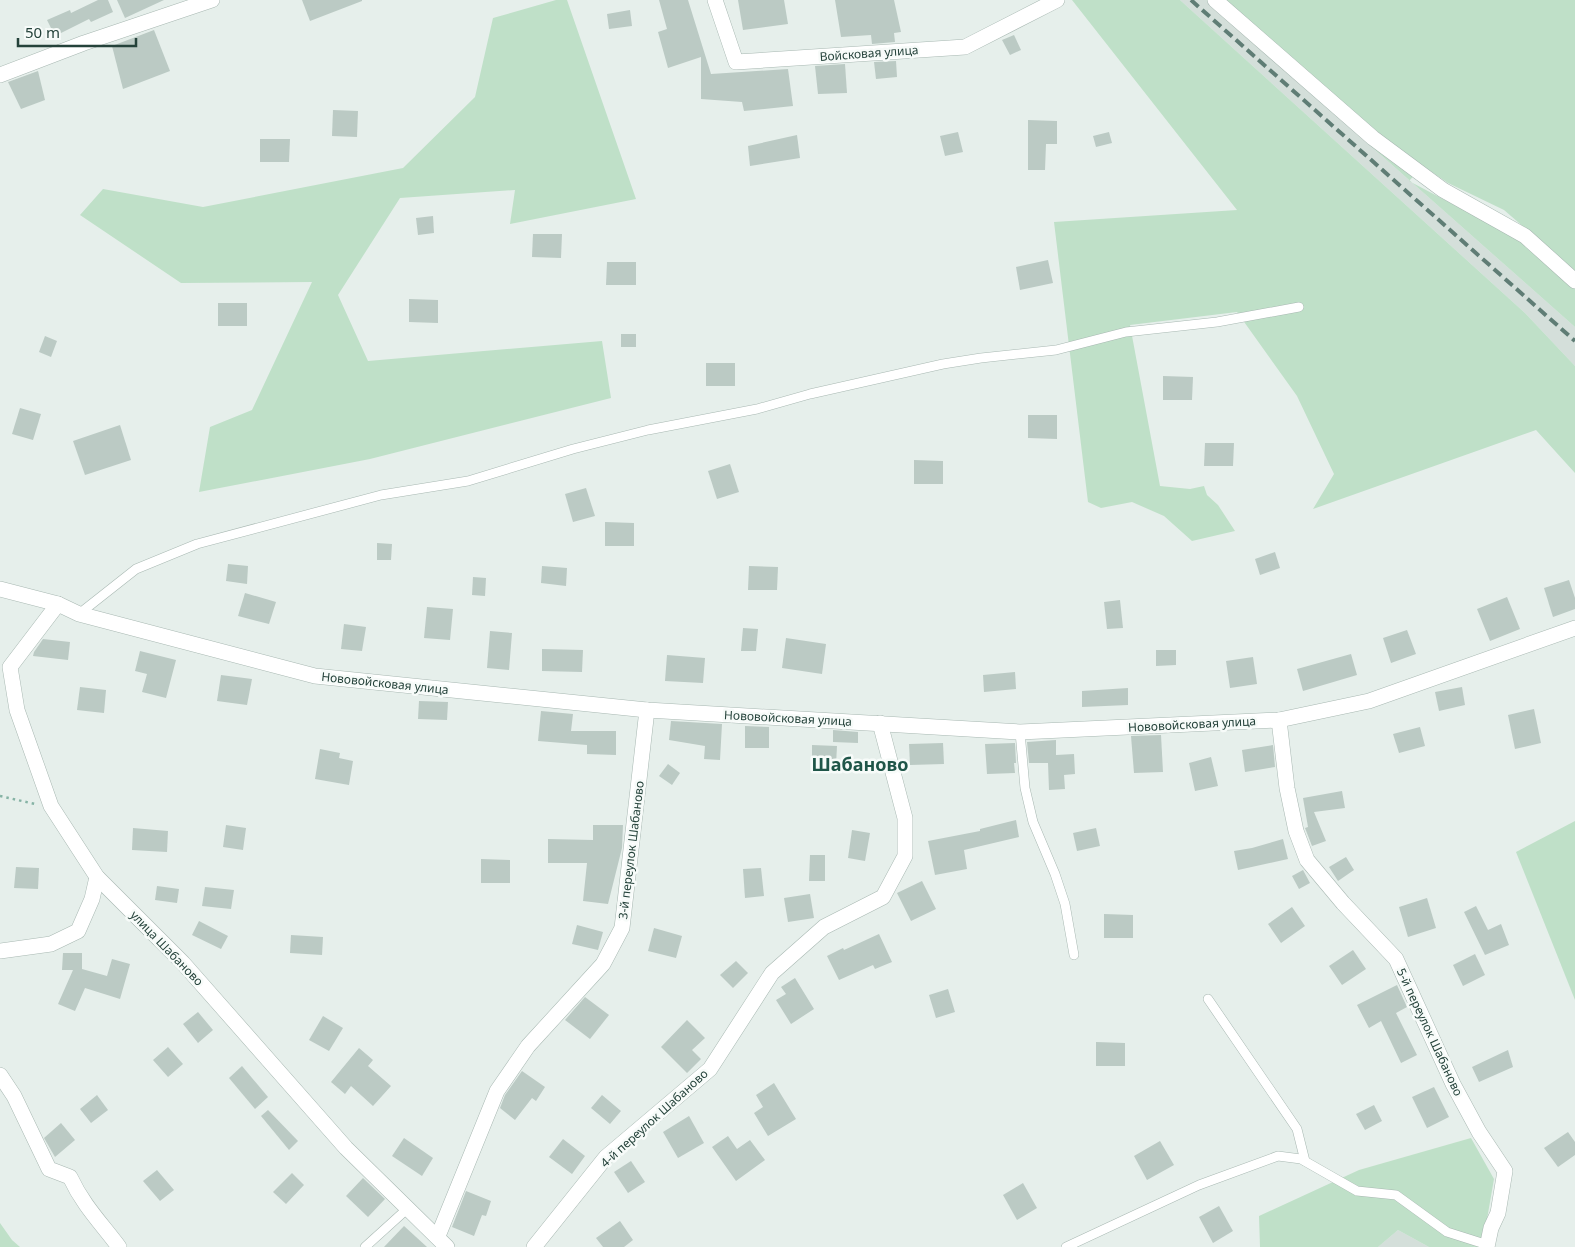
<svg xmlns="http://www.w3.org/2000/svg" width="1575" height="1247" font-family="'Noto Sans',sans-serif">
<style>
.built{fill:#d4dfda}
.green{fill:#bfe0c8}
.building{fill:#bbcac4}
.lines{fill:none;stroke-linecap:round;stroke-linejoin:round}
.lane-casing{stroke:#a8b8b2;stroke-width:10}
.street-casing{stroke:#a8b8b2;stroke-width:16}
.path{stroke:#86b3a5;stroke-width:2.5;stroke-dasharray:2.5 4;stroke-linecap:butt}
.lane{stroke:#fff;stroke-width:9}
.street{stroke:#fff;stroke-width:15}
.rail{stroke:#5f7d75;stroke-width:4;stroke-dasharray:10 5;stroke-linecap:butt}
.labels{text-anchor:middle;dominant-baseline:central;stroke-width:5;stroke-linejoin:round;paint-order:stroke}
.street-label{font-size:12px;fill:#24423a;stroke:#f7fbf9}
.district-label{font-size:18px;font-weight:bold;fill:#1f5548;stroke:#f7fbf9}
</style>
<rect width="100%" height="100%" fill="#e6efeb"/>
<!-- built -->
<g class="built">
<polygon points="1180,0 1206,0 1575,327 1575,366 1525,313"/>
<polygon points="1398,1230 1429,1247 1378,1247"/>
</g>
<!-- green -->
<g class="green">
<polygon points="556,0 567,0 636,199 510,224 515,190 400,198 338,295 368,361 602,341 611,398 370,459 199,492 210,427 252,410 312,282 181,283 80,215 103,189 203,207 403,168 475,97 493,18"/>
<polygon points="1072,0 1180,0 1525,313 1575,366 1575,473 1536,430 1313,509 1334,474 1297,396 1237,312 1130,325 1160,486 1190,489 1204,486 1207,495 1218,505 1235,531 1192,541 1164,516 1132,502 1101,508 1088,502 1054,222 1237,210"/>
<polygon points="1206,0 1575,0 1575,271 1504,210 1448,183 1423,166 1409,181 1522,241 1575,287 1575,327"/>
<polygon points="1575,821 1575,1000 1516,852"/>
<polygon points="1471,1138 1494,1179 1483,1242 1480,1247 1429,1247 1398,1230 1378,1247 1260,1247 1259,1216 1359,1170"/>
<polygon points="0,1223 12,1240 20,1247 0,1247"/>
</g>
<!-- building -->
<g class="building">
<polygon points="98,0 108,0 113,12 91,22 89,19 55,36 47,20 70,10 71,13"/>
<polygon points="117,0 164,0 125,18"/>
<polygon points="302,0 362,0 362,1 310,21"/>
<polygon points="659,0 688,0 711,74 788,69 793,106 744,111 742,102 701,99 701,57 668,68 658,32 667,29"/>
<polygon points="738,0 784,0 788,24 743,30"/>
<polygon points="835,0 894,0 901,32 894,33 895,42 872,44 871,35 841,37"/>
<polygon points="630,10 632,26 609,29 607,14"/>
<polygon points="154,30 170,71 123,89 112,46"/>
<polygon points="1014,35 1021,50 1010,55 1002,40"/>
<polygon points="896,61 897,77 876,79 874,62"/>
<polygon points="845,64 847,93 818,94 815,66"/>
<polygon points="38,71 45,100 21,109 8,82"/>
<polygon points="333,110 358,111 357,137 332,136"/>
<polygon points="1028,120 1057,121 1057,144 1046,144 1045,170 1028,170"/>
<polygon points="958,132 963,152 945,156 940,136"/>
<polygon points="1109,132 1112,143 1096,147 1093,136"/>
<polygon points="797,135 800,158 750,166 748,146"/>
<polygon points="260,139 290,139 289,162 260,162"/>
<polygon points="433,216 434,233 418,235 416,218"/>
<polygon points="533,234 562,234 561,258 532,257"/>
<polygon points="1048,260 1053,283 1020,290 1016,267"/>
<polygon points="607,262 636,262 636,285 606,285"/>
<polygon points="409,299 438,300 438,323 409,322"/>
<rect x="218" y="303" width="29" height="23"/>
<rect x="621" y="334" width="15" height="13"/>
<polygon points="45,336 57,341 51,357 39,352"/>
<rect x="706" y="363" width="29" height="23"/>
<polygon points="1163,376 1193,377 1192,400 1163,400"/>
<polygon points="20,408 41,414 33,440 12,434"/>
<polygon points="1028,415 1057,415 1057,439 1028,438"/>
<polygon points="120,425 131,460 85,475 73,441"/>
<polygon points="1205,443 1234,443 1233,466 1204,466"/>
<polygon points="914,460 943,461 943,484 914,484"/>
<polygon points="730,464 739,492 717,499 708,471"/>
<polygon points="586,488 595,516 573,522 565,494"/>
<polygon points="605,522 634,523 634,546 605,546"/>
<polygon points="377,543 392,544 391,560 377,560"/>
<polygon points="1275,552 1280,568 1260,575 1255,559"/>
<polygon points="228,564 248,566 247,584 226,581"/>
<polygon points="542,566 567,568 566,586 541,583"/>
<polygon points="749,566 778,567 777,590 748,590"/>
<polygon points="473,577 486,578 485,596 472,595"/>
<polygon points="1569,580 1575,598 1575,609 1553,617 1544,588"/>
<polygon points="245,593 276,602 269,624 238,616"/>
<polygon points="1507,597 1520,629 1490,641 1477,609"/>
<polygon points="1120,600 1123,628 1107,629 1104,602"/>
<polygon points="427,607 453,609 450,640 424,638"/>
<polygon points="344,624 366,627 362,651 341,649"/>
<polygon points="743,628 758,629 756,651 741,651"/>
<polygon points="1407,630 1416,654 1391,663 1383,638"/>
<polygon points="490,631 512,633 509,670 487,668"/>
<polygon points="786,638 826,644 822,674 782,668"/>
<polygon points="43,639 70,642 68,660 33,656 34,652"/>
<polygon points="542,649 583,650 582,672 542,671"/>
<polygon points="1156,650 1176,650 1176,665 1156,666"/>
<polygon points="140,651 176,660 166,698 142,692 147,674 135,671"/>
<polygon points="1351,654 1357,675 1303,691 1297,669"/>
<polygon points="667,655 705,658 703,683 665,681"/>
<polygon points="1253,657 1257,684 1230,688 1226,661"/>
<polygon points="1015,672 1016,689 984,692 983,675"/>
<polygon points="221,675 252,679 247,705 217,701"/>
<polygon points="80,687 106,690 104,713 77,710"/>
<polygon points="1462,687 1465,705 1439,711 1435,692"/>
<polygon points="1128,688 1128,705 1082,707 1082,691"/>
<polygon points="419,701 448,702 447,720 418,719"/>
<polygon points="1534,709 1541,743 1515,749 1508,715"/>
<polygon points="541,711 573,714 571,731 616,731 616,755 587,754 587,745 538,741"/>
<polygon points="671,721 722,724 720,760 704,759 705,746 669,740"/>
<polygon points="745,726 769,727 769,748 745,748"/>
<polygon points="1420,727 1425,746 1399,753 1393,734"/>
<polygon points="833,730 858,732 858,743 833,742"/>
<polygon points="1161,735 1163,772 1134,773 1131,736"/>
<polygon points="1056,740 1056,755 1074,754 1075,774 1064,775 1065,789 1049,790 1048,763 1029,763 1027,742"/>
<polygon points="943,743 944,764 910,765 909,744"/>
<polygon points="1015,743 1016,763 1014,763 1015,773 987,774 985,744"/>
<polygon points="812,745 837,746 836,765 812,764"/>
<polygon points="1273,745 1275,767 1245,772 1242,750"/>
<polygon points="320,749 340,753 339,758 353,761 349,785 315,779"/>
<polygon points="1211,757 1218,786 1195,791 1189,763"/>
<polygon points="668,764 680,773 672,785 659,776"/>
<polygon points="1342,791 1345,808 1314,812 1326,841 1312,846 1305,828 1308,827 1303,798"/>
<polygon points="1016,820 1019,837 964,850 967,869 935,875 928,841 980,831 980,829"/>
<polygon points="226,825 246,828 243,850 223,847"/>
<polygon points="593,825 623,825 622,848 608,904 583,901 587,863 548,863 548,839 593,840"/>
<polygon points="133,828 168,831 167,852 132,850"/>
<polygon points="1096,828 1100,846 1077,851 1073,833"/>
<polygon points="852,830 870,833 865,861 848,858"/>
<polygon points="1283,839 1288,859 1238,870 1234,851 1252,848"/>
<polygon points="810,855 825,855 825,881 809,881"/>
<polygon points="1346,857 1354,870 1338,881 1329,867"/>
<polygon points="481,859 510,860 510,883 481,883"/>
<polygon points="16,867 39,868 38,889 14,888"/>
<polygon points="761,868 764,896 745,898 743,869"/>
<polygon points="1303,870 1310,883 1299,889 1292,876"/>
<polygon points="922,881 936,909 911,921 897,893"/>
<polygon points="157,886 179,889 177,903 155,900"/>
<polygon points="205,887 234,890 231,909 202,906"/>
<polygon points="810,894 814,918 788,922 784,898"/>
<polygon points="1427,898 1436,928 1408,937 1399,907"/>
<polygon points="1476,906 1488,930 1501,924 1509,945 1485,955 1464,912"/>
<polygon points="1292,907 1305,926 1281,943 1268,924"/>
<polygon points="1104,914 1133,915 1133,938 1104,938"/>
<polygon points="199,921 228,936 221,949 192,935"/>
<polygon points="577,925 603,932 598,950 572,944"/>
<polygon points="654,928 682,936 676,958 648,951"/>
<polygon points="879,934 892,962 875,969 873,965 839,980 827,956 843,948 844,950"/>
<polygon points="291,935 323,937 322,955 290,953"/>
<polygon points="1353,950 1366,969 1342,985 1329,966"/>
<polygon points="63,953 82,953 82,969 107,976 112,959 130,964 120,999 85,988 75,1011 58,1004 73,970 62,970"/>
<polygon points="1475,954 1485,975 1463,986 1453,965"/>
<polygon points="736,961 748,973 733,988 720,975"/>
<polygon points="795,978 814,1009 791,1024 776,1000 786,994 781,987"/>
<polygon points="1397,985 1407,1007 1396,1013 1417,1055 1401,1063 1381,1021 1369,1028 1357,1005"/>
<polygon points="948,989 955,1012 936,1018 929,995"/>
<polygon points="585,997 609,1015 590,1039 565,1020"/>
<polygon points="198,1012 213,1030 198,1043 183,1024"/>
<polygon points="323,1016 343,1028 329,1051 309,1040"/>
<polygon points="687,1020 705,1038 692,1050 701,1059 687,1073 661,1047"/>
<polygon points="1096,1042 1125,1043 1125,1066 1096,1066"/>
<polygon points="168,1047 183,1064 168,1077 153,1060"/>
<polygon points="359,1048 373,1060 368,1066 391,1086 373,1106 351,1086 345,1094 331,1082"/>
<polygon points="1508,1050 1513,1067 1479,1082 1472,1067"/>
<polygon points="242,1066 268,1097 255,1109 229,1078"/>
<polygon points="522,1071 545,1087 536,1101 532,1098 515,1120 500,1108 505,1095"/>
<polygon points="774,1083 796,1119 768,1136 754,1113 763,1107 756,1095"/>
<polygon points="1434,1087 1449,1117 1427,1128 1412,1097"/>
<polygon points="97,1095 108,1110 91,1123 80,1109"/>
<polygon points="602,1095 621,1111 610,1124 591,1108"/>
<polygon points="1374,1105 1382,1121 1365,1130 1356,1114"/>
<polygon points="268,1110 298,1141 289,1150 261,1116"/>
<polygon points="689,1116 704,1143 678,1158 663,1132"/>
<polygon points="61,1123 75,1140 55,1157 44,1138"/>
<polygon points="1568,1132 1575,1142 1575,1155 1558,1167 1544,1148"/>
<polygon points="728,1136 737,1149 750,1140 765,1160 736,1181 712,1147"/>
<polygon points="404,1138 433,1158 422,1176 392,1156"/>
<polygon points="563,1139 585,1156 572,1174 549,1157"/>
<polygon points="1160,1141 1174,1165 1147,1180 1134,1156"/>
<polygon points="631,1161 645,1182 628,1193 614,1172"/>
<polygon points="157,1170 174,1190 160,1201 143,1181"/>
<polygon points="292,1173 304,1185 286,1204 273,1192"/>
<polygon points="363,1178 385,1199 368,1217 346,1196"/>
<polygon points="1023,1183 1037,1208 1017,1220 1003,1195"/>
<polygon points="466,1191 491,1201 486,1216 482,1215 474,1236 452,1227"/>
<polygon points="1219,1206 1233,1231 1213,1243 1199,1217"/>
<polygon points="620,1221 633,1240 624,1247 603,1247 596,1238"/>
<polygon points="404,1226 427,1247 384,1247"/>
</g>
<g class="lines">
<!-- lane casing -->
<g class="lane-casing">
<g id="lane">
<polyline points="79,614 136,569 197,544 381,495 468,481 573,449 648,430 757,409 810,394 943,364 981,358 1056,350 1126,332 1217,322 1299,307"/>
<polyline points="1020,732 1025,788 1033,822 1055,874 1065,904 1074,955"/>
<polyline points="1208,999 1297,1129 1305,1161"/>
<polyline points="365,1247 407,1209"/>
<polyline points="1066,1247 1199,1185 1278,1156 1301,1159 1357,1191 1396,1195 1447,1232 1488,1245"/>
</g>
</g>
<!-- street casing -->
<g class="street-casing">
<g id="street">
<polyline points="715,0 736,62 965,47 1057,0"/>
<polyline points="1215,0 1373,138 1443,190 1525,236 1575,281"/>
<polyline points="0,75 84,43 212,0"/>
<polyline points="0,589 58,604 79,614 315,676 647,710 1020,732 1279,720 1369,701 1575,628"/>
<polyline points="58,604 10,667 17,710 51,806 97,877 183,963 346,1148 447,1247"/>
<polyline points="1279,720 1287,788 1296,831 1307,860 1343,903 1396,959 1453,1084 1479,1132 1505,1171 1498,1213 1491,1228 1487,1247"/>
<polyline points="0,951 51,944 78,931 92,899 97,877"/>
<path d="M 0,1075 L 14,1096 L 49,1169 L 70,1177 C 83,1205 101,1223 119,1247"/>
<polyline points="438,1236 497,1091 528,1046 603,964 622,928 647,710"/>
<polyline points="534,1247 606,1157 710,1069 772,973 824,927 883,897 905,856 905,818 880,723"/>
</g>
</g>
<!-- path -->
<polyline class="path" points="0,796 35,804"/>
<!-- lane -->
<use href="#lane" class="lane"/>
<!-- street -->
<use href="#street" class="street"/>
<!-- rail -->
<polyline class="rail" points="1191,0 1575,341"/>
</g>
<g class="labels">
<!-- street labels -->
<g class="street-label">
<text transform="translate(869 53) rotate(-4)">Войсковая улица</text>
<text transform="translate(385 683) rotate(6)">Нововойсковая улица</text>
<text transform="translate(788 718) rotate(3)">Нововойсковая улица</text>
<text transform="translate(1192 724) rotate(-3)">Нововойсковая улица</text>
<text transform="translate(631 850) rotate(-83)">3-й переулок Шабаново</text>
<text transform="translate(167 948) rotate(46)">улица Шабаново</text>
<text transform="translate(1430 1032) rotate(65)">5-й переулок Шабаново</text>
<text transform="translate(654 1118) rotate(-42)">4-й переулок Шабаново</text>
</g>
<!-- district labels -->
<g class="district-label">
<text x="860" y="764">Шабаново</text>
</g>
</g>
<!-- scale -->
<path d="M18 38v8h118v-8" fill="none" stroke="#24423a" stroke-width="2.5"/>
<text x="25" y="38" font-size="15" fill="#24423a" stroke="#f7fbf9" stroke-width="4" paint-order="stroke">50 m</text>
</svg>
